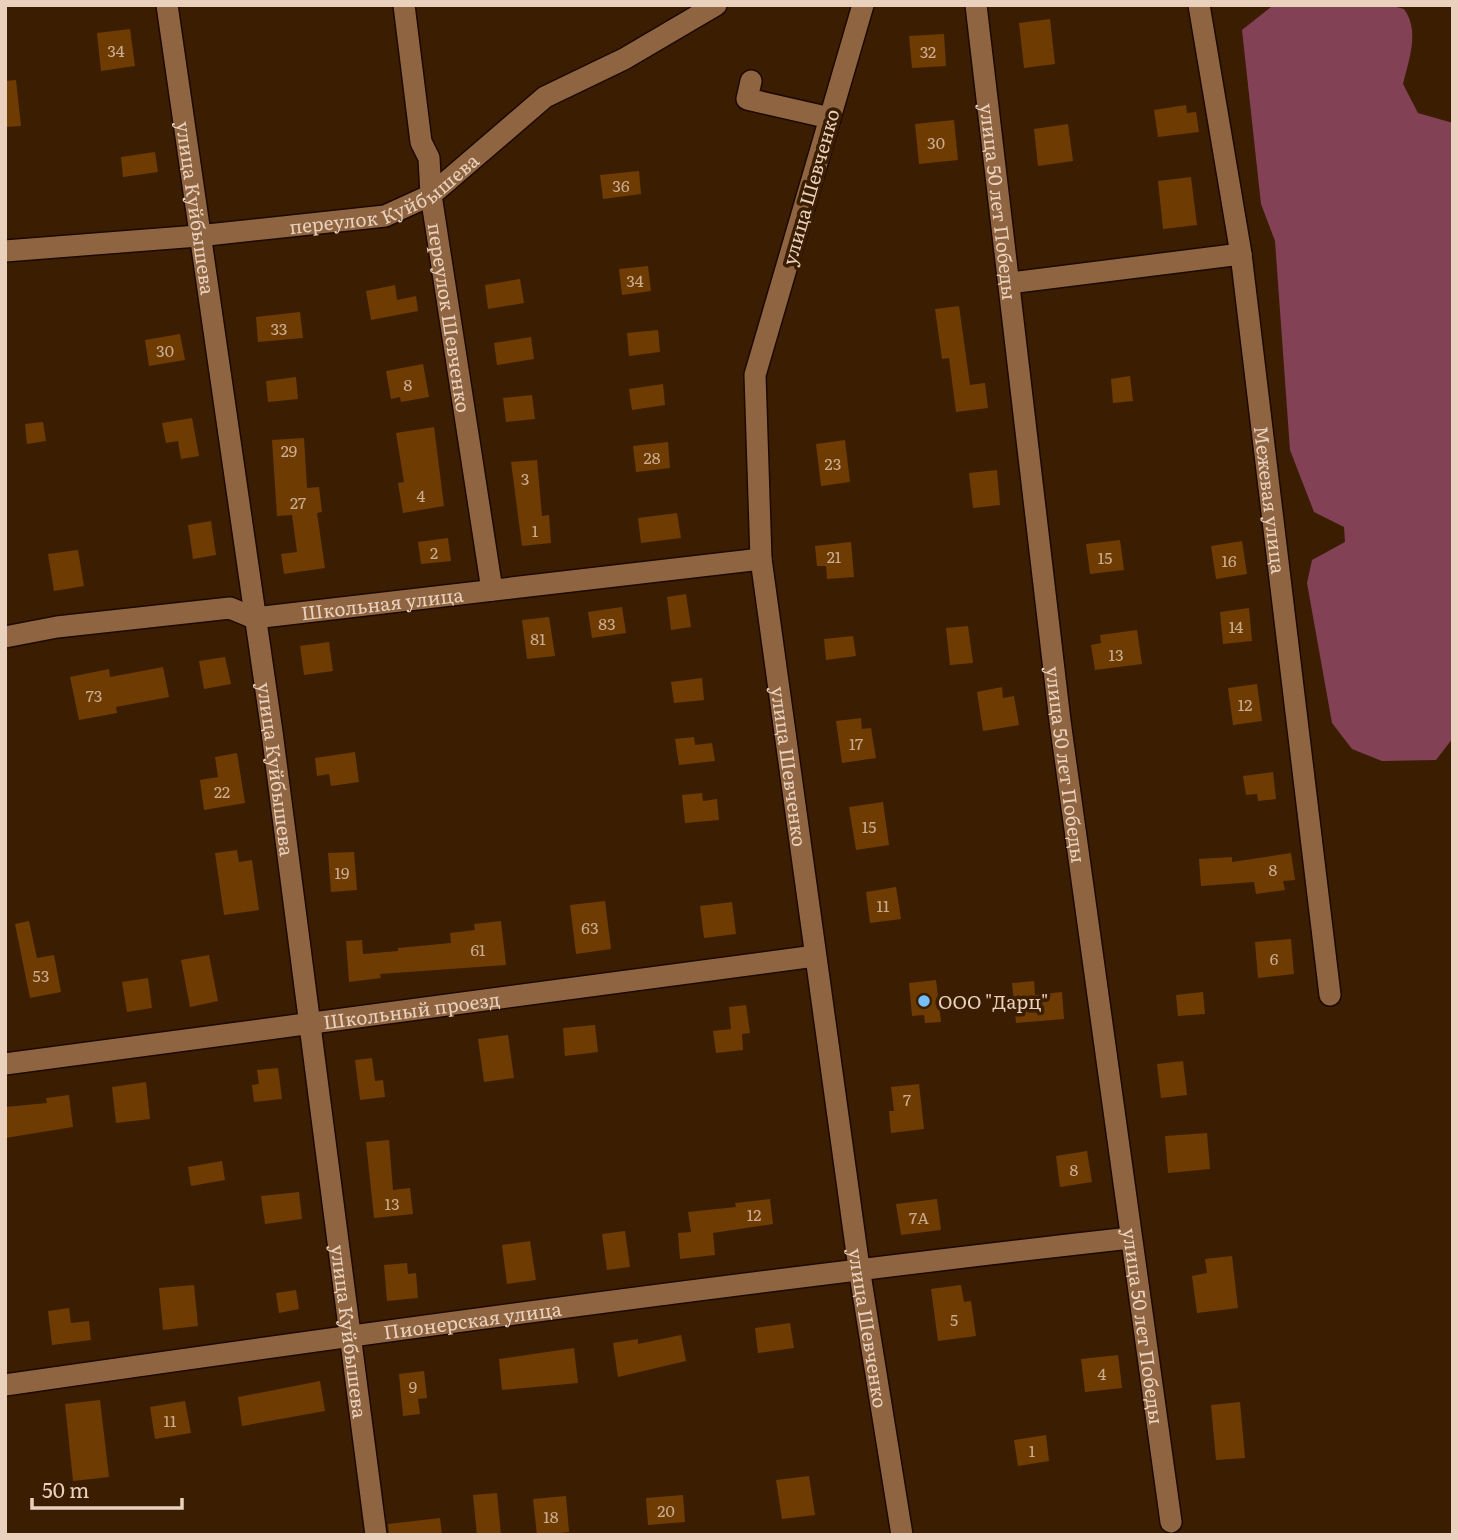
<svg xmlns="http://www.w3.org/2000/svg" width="1458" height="1540" font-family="Literata,serif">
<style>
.forest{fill:#834156}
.building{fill:#6e3c03}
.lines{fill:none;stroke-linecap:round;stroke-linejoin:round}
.minor-casing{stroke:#1d0900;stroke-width:24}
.minor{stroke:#8f6541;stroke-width:21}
.poi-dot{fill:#74c0f6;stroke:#3b1e02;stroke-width:2.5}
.labels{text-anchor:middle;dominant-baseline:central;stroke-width:7;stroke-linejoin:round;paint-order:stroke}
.number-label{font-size:16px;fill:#caac8f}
.street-label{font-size:19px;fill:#e9d1be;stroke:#3b1e02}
.poi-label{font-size:19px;fill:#e9d1be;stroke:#3b1e02;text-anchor:start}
</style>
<rect width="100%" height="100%" fill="#3b1e02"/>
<!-- forest -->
<path class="forest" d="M 1278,5 L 1389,5 L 1404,9 C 1420,31 1409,59 1403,84 L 1418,113 L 1453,123 L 1453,738 L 1436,760 L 1382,761 L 1352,749 L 1332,723 L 1307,583 L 1312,560 L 1345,542 L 1344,527 L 1314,512 L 1290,450 L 1275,241 L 1261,204 L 1242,30 L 1271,7 Z"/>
<!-- building -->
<g class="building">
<polygon points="1050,19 1055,64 1024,68 1019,23"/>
<polygon points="130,29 135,66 101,71 97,33"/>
<polygon points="944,34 946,66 912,68 909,36"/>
<polygon points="16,80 21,126 5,127 5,81"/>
<polygon points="1186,105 1187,113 1196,112 1199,132 1158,137 1154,110"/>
<polygon points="954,120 958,160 919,164 915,124"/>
<polygon points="1068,124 1073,161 1038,166 1034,129"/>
<polygon points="155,152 158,172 123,177 121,157"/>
<polygon points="639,171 641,194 603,199 600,175"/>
<polygon points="1191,177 1197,225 1163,229 1158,181"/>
<polygon points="648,266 651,291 622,295 619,269"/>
<polygon points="520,279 524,303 488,309 485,285"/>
<polygon points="395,285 397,300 416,296 418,311 371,320 366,291"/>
<polygon points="959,306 970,385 985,383 988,408 956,412 949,358 942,359 935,309"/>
<polygon points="300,312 303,338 258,342 256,317"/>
<polygon points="658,330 660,352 629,356 627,333"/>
<polygon points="180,334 185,360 149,366 145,340"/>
<polygon points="531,337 534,359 497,365 494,343"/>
<polygon points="423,364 429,397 401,402 400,397 391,399 386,371"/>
<polygon points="1130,376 1133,401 1113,403 1111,379"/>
<polygon points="296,377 298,399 268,402 266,381"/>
<polygon points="663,384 665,405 632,410 629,389"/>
<polygon points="532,395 535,419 506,422 503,398"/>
<polygon points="192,418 199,456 181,459 178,441 166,443 162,423"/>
<polygon points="43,422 46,441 27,444 25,424"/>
<polygon points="434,427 444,506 403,513 398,483 404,482 396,433"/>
<polygon points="304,438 307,488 319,487 322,512 317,513 325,568 284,574 281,554 297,552 292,515 277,516 272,440"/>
<polygon points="845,440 850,482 821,486 816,444"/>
<polygon points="668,442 670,468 636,472 633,446"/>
<polygon points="537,460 542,516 549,515 551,543 522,546 511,462"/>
<polygon points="997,470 1000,505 973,508 969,473"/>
<polygon points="677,513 681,538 641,543 638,518"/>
<polygon points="211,521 216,555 193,559 188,525"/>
<polygon points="448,538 451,561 421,564 418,542"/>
<polygon points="1120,540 1124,570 1090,574 1086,544"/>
<polygon points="1242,541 1247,574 1216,579 1211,546"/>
<polygon points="851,542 854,577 827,579 826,566 817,566 815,546"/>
<polygon points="78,550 84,586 54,591 48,554"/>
<polygon points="686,594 691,627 671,630 667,597"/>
<polygon points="622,607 626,633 592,638 588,612"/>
<polygon points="1249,608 1252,641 1223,644 1220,612"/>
<polygon points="549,617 555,656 527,659 522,620"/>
<polygon points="968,626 973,663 950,665 946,628"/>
<polygon points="1137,630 1142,664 1095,670 1091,645 1101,643 1100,635"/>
<polygon points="853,636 856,656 826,660 824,639"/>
<polygon points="329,642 333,671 304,675 300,646"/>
<polygon points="225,657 231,684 204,689 199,661"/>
<polygon points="163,667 169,697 116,707 117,713 79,720 70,677 109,669 110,677"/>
<polygon points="702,678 704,700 674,703 671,682"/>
<polygon points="1257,684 1262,721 1233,725 1228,688"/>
<polygon points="1002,687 1003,698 1014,696 1019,725 983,731 977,692"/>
<polygon points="861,718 862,729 871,728 876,758 842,763 836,721"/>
<polygon points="694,737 695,745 712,743 715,761 679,765 675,739"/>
<polygon points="355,752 359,782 331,786 329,774 317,776 315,758"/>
<polygon points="237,753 245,803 204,810 200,780 218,777 215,757"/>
<polygon points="1273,772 1276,799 1258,801 1257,794 1246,795 1243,776"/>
<polygon points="702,793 703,801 717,799 719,820 685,823 682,795"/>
<polygon points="883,802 889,845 856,850 849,807"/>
<polygon points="237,850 239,862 252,860 259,910 224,915 215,853"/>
<polygon points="354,852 357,890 331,892 328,853"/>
<polygon points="1291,853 1295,880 1283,881 1285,890 1256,894 1254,882 1201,886 1199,859 1232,857 1232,862"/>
<polygon points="896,887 901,919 870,923 866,892"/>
<polygon points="605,901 611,949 576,954 570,905"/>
<polygon points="732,902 736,934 704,938 700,906"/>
<polygon points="29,921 37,958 54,955 61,992 30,998 15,924"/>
<polygon points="501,921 506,965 380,974 381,978 349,982 346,941 362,940 363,954 398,951 398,948 451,943 450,933 475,930 474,924"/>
<polygon points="1291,939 1294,974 1258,978 1255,942"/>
<polygon points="209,955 218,1001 190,1007 181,960"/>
<polygon points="148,978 152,1008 127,1012 122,982"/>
<polygon points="936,980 941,1022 925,1023 924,1015 912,1016 909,983"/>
<polygon points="1034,981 1035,995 1062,992 1064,1019 1016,1023 1012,983"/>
<polygon points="1203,992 1205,1014 1178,1016 1176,995"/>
<polygon points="746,1005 750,1033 742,1034 743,1050 716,1053 713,1031 731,1029 729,1007"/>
<polygon points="595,1025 598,1052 565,1056 563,1028"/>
<polygon points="508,1035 514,1078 484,1082 478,1039"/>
<polygon points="372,1058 375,1081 383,1080 385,1097 360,1100 355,1060"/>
<polygon points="1183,1061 1187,1095 1161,1098 1157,1064"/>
<polygon points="278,1068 282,1099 254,1102 252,1085 259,1084 257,1070"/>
<polygon points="146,1082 150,1119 116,1123 112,1087"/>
<polygon points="919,1084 924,1129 891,1133 889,1111 894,1111 891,1087"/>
<polygon points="69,1095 73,1127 5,1138 5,1107 47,1103 46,1098"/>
<polygon points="1207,1133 1210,1169 1168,1173 1165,1136"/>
<polygon points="389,1140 393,1190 410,1188 413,1214 374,1218 366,1142"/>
<polygon points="1087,1151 1092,1182 1060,1187 1056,1156"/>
<polygon points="222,1161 225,1180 191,1186 188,1167"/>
<polygon points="299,1192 302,1219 265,1224 261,1196"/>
<polygon points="770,1199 773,1224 713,1233 715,1255 680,1259 678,1233 691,1232 688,1212 736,1207 735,1203"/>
<polygon points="937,1199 941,1230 901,1235 896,1204"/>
<polygon points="625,1231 630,1267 607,1270 602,1234"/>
<polygon points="530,1241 536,1280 507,1284 502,1245"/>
<polygon points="1232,1256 1238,1308 1197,1313 1192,1276 1207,1273 1205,1259"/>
<polygon points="407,1263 408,1274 416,1273 418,1298 387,1301 384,1265"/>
<polygon points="194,1285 198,1326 163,1330 159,1288"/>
<polygon points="961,1285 964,1302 971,1301 976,1336 938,1341 931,1289"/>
<polygon points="296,1290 299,1309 279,1313 276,1293"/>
<polygon points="69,1308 71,1323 89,1321 91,1340 52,1345 48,1311"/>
<polygon points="790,1323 794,1348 758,1353 755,1328"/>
<polygon points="681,1335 686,1361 618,1377 613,1343 638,1339 638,1344"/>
<polygon points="574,1348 578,1383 502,1390 499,1359"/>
<polygon points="1118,1355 1122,1388 1085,1392 1081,1359"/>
<polygon points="424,1371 427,1398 418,1399 420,1414 403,1416 399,1374"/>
<polygon points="320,1381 325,1411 242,1426 238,1397"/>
<polygon points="100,1400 109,1477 73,1481 65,1404"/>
<polygon points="185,1401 191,1433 155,1439 150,1407"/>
<polygon points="1240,1402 1245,1458 1216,1460 1211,1405"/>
<polygon points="1046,1435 1049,1461 1018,1466 1014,1440"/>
<polygon points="809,1476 815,1515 782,1519 776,1480"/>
<polygon points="497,1493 501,1535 477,1535 473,1495"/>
<polygon points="683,1495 685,1522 648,1525 646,1498"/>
<polygon points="566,1496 569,1532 537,1535 533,1499"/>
<polygon points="440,1518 442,1535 389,1535 388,1524"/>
</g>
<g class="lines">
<!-- minor casing -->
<g class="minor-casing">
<g id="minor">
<path id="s1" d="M 167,5 L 272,732 L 376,1535"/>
<path id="s2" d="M 404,5 L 421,142 L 429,158 L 431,195 L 492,590"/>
<path id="s3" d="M 863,5 L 755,375 L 761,559 L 859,1268 L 902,1535"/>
<path id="s4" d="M 976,5 L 1060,721 L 1171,1522"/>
<path id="s5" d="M 1199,5 L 1241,254 L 1330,995"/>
<polyline points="751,81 747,99 830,118"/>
<path id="s6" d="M 5,251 L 198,236 L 385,216 L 431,195 L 545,97 L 624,59 L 716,5"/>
<polyline points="1010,283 1241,254"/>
<path id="s7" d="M 5,637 L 57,627 L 230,608 L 254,618 L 761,559"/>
<path id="s8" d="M 5,1064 L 815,956"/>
<path id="s9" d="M 5,1385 C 379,1331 754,1280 1130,1238"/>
</g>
</g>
<!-- minor -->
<use href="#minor" class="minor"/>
</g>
<!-- markers -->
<circle class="poi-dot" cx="924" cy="1001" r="7"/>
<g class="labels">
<!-- number labels -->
<g class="number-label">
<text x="116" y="50">34</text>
<text x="928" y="51">32</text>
<text x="936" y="142">30</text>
<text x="621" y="185">36</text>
<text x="635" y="280">34</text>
<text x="279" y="328">33</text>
<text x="165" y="350">30</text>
<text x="408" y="384">8</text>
<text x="289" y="450">29</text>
<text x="652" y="457">28</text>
<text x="833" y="463">23</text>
<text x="525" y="478">3</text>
<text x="421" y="495">4</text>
<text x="298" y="502">27</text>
<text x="535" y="530">1</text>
<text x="434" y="552">2</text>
<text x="834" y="556">21</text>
<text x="1105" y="557">15</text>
<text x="1229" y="560">16</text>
<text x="607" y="623">83</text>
<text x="1236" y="626">14</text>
<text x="538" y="638">81</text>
<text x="1116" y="654">13</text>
<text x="94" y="695">73</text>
<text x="1245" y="704">12</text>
<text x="856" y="743">17</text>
<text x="222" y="791">22</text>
<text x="869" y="826">15</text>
<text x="1273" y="869">8</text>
<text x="342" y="872">19</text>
<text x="883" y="905">11</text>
<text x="590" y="927">63</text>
<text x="478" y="949">61</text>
<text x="1274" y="958">6</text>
<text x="41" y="975">53</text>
<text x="907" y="1099">7</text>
<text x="1074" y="1169">8</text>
<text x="392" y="1203">13</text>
<text x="754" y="1214">12</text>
<text x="919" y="1217">7А</text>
<text x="954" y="1319">5</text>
<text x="1102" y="1373">4</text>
<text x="413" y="1386">9</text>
<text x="170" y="1420">11</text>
<text x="1032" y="1450">1</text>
<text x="666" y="1510">20</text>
<text x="551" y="1516">18</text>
</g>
<!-- street labels -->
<g class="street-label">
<text transform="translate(810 187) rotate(-74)">улица Шевченко</text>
<text stroke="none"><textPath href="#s6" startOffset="388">переулок Куйбышева</textPath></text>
<text stroke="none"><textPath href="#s4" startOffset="198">улица 50 лет Победы</textPath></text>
<text stroke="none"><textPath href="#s1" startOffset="205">улица Куйбышева</textPath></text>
<text stroke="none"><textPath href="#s2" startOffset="317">переулок Шевченко</textPath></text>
<text stroke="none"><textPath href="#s5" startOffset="500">Межевая улица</textPath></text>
<text stroke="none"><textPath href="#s7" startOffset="382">Школьная улица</textPath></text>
<text stroke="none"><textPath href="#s4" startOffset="765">улица 50 лет Победы</textPath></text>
<text stroke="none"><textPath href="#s3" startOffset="779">улица Шевченко</textPath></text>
<text stroke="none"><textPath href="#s1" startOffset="772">улица Куйбышева</textPath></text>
<text stroke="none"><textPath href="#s8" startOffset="410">Школьный проезд</textPath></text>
<text stroke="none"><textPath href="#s9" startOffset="472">Пионерская улица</textPath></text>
<text stroke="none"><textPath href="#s4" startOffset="1332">улица 50 лет Победы</textPath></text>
<text stroke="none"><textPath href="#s3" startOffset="1346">улица Шевченко</textPath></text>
<text stroke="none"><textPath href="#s1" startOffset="1339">улица Куйбышева</textPath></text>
</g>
<!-- poi labels -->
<g class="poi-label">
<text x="938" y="1001">ООО "Дарц"</text>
</g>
</g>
<!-- border -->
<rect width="1458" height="1540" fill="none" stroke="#e9d1be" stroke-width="14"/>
<!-- scale -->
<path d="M32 1498v10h150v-10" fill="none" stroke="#e9d1be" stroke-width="3.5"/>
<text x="42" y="1498" font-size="21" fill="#e9d1be" stroke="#3b1e02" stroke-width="5" paint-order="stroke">50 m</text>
</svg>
